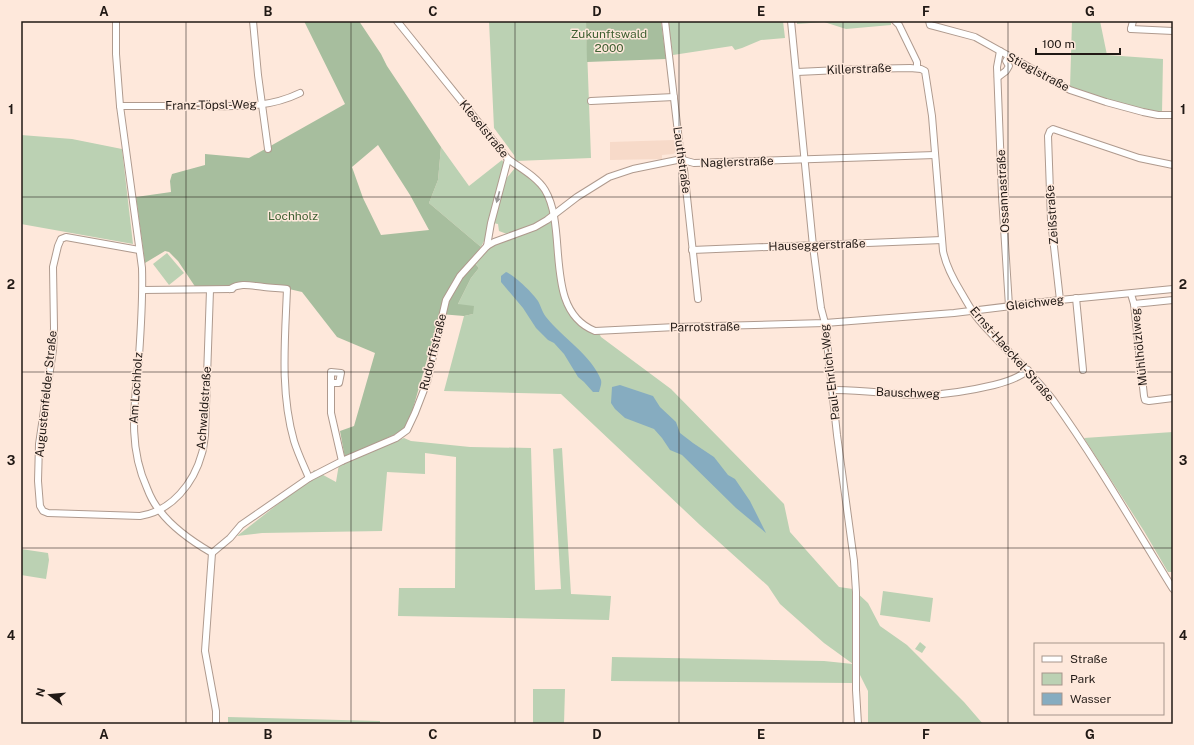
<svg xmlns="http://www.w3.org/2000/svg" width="1194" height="745" font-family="'Public Sans',sans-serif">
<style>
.built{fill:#f7dac9}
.green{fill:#bbd1b3}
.forest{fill:#a7be9e;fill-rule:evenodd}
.water{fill:#86acc0}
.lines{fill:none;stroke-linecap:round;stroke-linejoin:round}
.minor-casing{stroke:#af9a8e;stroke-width:8}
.minor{stroke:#fff;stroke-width:6}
.oneway{fill:#9b9896}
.grid{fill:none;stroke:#211915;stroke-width:1;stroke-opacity:0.55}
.labels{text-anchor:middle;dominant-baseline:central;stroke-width:3;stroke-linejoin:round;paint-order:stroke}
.park-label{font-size:12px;fill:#3f6032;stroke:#fee8db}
.street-label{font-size:12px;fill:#211915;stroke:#fee8db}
.neatline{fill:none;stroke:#211915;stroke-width:1.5}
.grid-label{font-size:13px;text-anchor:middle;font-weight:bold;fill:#211915}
</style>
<rect width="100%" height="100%" fill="#fee8db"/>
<!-- built -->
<polygon class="built" points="674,140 676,152 673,154 662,155 662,159 610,160 610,142"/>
<!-- green -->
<g class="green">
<polygon points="489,21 586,21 591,158 516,161 514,155 494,128"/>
<polygon points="668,21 783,21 785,38 761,40 742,48 735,50 732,46 673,55"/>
<polygon points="797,21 891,21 891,25 846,29 824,22 797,24"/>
<polygon points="1072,21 1100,21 1107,55 1163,59 1162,113 1128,106 1070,88"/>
<polygon points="21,135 72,139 122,149 133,244 21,224"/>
<polygon points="441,147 469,186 502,160 505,165 486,237 481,247 429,203 438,180"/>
<polygon points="515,168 537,183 546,197 552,214 532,226 507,234 499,231 498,224 493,223 505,180"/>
<polygon points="552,219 561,289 564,305 577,322 599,333 601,337 671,389 784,504 790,532 839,587 853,589 868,603 880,626 907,645 964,702 983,724 868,724 868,691 855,665 853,683 611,681 612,657 824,661 853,664 824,643 780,604 768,586 700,525 561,394 444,391 464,316 473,314 458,304 471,278 479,268 475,263 489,248"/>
<polygon points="167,253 184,273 169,285 153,264"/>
<polygon points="1173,432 1173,572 1168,572 1144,531 1084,438"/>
<polygon points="404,438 411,441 470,447 531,448 535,590 561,589 553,449 562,448 571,594 611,596 609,620 398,616 399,588 455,588 456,457 425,453 425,474 387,472 382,531 262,533 237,536 305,483 314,470 336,482 339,464"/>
<polygon points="21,549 48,553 49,560 46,579 21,575"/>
<polygon points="883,591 933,598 930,622 880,615"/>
<polygon points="920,642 926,647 922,653 915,649"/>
<polygon points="533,689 565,689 564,724 533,724"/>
<polygon points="228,717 380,721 380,724 228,724"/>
</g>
<!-- forest -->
<g class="forest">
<path d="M 304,21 L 359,21 L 381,54 L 387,66 L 441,147 L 438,180 L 429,203 L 481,247 L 471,259 L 479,268 L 471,278 L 458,304 L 474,306 L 473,314 L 464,316 L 440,314 L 412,412 L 404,430 L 345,458 L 340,431 L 354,426 L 375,353 L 337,337 L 302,292 L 276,286 L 196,288 L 178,261 L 169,252 L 165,251 L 145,263 L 136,197 L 171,192 L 170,181 L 172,174 L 205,165 L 205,154 L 249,158 L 345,104 ZM 378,145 L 410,195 L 429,230 L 381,235 L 363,198 L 352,167 Z"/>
<polygon points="586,21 661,21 666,59 587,62"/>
</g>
<!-- water -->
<g class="water">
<path d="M 506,272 C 514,275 534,294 538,301 C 541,306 542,312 546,317 C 562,337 592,356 601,380 C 602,384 600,388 599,392 L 593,392 L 584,382 L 578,377 L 564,354 L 554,343 L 548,340 L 536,328 L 523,308 L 501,282 L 501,276 Z"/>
<polygon points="620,385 653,396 660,407 676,422 680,433 693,443 714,457 728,475 735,479 750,501 766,533 736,508 682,455 670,450 662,438 654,429 625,418 615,409 611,403 612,387"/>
</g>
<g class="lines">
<!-- minor casing -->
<g class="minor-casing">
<g id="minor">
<path d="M 116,21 L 116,54 L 120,106 L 142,268 C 143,298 141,327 139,356 C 135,402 127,444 147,488 C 150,496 154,504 160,511 C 173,528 193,542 212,553"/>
<polyline points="253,21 258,75 268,149"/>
<path d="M 397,21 L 508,159 C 520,168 537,177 545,190 C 569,230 542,310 595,331 L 676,327 L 825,323 L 954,313 L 1060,300 L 1173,289"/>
<polyline points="665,21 680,150 683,160 698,299"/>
<polyline points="791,21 813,246 821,308 825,323 837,435 854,561 856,592 856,690 858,724"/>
<polyline points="895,21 899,25 917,62 917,68"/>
<polyline points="929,21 930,25 934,26 975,37 1070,90 1106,102 1143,112 1158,115 1173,115"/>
<polyline points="1131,29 1173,31"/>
<polyline points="1131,29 1133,21"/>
<polyline points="1000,51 997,67 1002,196 1009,306"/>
<path d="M 797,72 L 861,69 L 910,68 L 921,69 L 925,71 L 932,116 L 943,251 C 946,266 953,279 961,292 C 967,302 972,312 979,320 C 1003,348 1031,371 1053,400 C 1097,461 1134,526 1173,589"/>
<polyline points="998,77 1006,71 1009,66 1006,61 1009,56"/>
<polyline points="591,101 674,97"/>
<path d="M 120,106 C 147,106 174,106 200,106 C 236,106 267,109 300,93"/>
<polyline points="487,246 491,223 508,159"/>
<path d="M 139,250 L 66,237 L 61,239 L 58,246 L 53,267 L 54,328 L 53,350 L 39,444 L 38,481 L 40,506 L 43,511 L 48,513 L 140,516 C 172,511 194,483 202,453 C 204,447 204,441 205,435 L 210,290"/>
<polyline points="692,250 942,240"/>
<path d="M 230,289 C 241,282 252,286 264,287 C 272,288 280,288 287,289 C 285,340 280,392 294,441 C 298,454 304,466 309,478"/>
<polyline points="143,290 232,289"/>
<polyline points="1131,294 1134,304 1144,396 1145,400 1149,401 1173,398"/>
<polyline points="1076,298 1083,370"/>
<polyline points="1060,300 1051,220 1048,136 1050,131 1053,129 1139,158 1173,165"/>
<polyline points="1134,304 1173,300"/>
<polyline points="331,383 331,372 341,373 339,383 331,383 331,413 342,461"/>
<path d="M 832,390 C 864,389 896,396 927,395 C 950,394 973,390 994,385 C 1006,382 1019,378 1028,370"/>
<polyline points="212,553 230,538 241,525 309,478 342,461 396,438 407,430 415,413 427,382 446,300 460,276 487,246 494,242 535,227 547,220 577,197 609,177 633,169 677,160 683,160 694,163 935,155"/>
<polyline points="212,553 205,651 216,711 216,724"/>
</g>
</g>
<!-- minor -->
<use href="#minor" class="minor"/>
</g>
<!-- one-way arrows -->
<defs><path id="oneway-solid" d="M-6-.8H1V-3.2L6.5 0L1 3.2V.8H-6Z"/></defs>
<use class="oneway" href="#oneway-solid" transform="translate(498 197) rotate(105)"/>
<!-- grid -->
<path class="grid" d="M 186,21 L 186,724M 351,21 L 351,724M 515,21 L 515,724M 679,21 L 679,724M 843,21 L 843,724M 1008,21 L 1008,724M 21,197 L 1173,197M 21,372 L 1173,372M 21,548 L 1173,548"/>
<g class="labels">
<!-- park labels -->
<g class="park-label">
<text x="609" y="34">Zukunftswald<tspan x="609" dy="14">2000</tspan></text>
<text x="293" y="216">Lochholz</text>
</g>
<!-- street labels -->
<g class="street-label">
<text transform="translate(859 69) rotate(-2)">Killerstraße</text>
<text transform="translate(1038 72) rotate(28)">Stieglstraße</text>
<text transform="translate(211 105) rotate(-1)">Franz-Töpsl-Weg</text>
<text transform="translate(484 129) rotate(51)">Kleselstraße</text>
<text transform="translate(682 160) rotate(82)">Lauthstraße</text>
<text transform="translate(737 162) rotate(-2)">Naglerstraße</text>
<text transform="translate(1003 191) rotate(-93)">Ossannastraße</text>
<text transform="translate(1052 215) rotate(-94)">Zeißstraße</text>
<text transform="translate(817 245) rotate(-2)">Hauseggerstraße</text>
<text transform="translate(1035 303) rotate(-7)">Gleichweg</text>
<text transform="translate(705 327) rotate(-1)">Parrotstraße</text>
<text transform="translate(1139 347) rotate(-96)">Mühlhölzlweg</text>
<text transform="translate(433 352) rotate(-76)">Rudorffstraße</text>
<text transform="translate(1012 354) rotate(49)">Ernst-Haeckel-Straße</text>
<text transform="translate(830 372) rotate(-97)">Paul-Ehrlich-Weg</text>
<text transform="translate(136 388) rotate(-86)">Am Lochholz</text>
<text transform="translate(908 393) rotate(2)">Bauschweg</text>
<text transform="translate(46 394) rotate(-84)">Augustenfelder Straße</text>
<text transform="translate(204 408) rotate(-86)">Achwaldstraße</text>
</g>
</g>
<!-- border -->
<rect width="1194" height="745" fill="none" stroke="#fee8db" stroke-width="44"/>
<!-- legend -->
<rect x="1034" y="643" width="130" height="72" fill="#fee8db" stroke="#a6958c"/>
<rect x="1042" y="656" width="20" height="6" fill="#ffffff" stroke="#a6958c"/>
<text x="1070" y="663" font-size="12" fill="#211915">Straße</text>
<rect x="1042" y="673" width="20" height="12" fill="#bbd1b3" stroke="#a6958c"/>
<text x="1070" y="683" font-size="12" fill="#211915">Park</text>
<rect x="1042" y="693" width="20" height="12" fill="#86acc0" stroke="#a6958c"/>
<text x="1070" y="703" font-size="12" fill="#211915">Wasser</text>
<!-- north arrow -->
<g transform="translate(50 695) rotate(286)" stroke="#fee8db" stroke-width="3" paint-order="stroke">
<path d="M0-3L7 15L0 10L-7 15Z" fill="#211915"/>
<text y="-6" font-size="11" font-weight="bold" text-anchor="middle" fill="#211915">N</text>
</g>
<!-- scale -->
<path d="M1036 48v6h84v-6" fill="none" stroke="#211915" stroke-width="2"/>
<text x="1042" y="48" font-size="12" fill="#211915" stroke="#fee8db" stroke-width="3" paint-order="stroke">100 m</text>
<rect x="22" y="22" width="1150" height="701" class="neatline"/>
<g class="grid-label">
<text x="104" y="16">A</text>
<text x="268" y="16">B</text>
<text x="433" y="16">C</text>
<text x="597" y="16">D</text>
<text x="761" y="16">E</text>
<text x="926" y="16">F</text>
<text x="1090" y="16">G</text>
<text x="11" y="114">1</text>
<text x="1183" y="114">1</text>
<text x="11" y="289">2</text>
<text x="1183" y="289">2</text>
<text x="11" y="465">3</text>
<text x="1183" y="465">3</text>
<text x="11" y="640">4</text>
<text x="1183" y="640">4</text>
<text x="104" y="739">A</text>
<text x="268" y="739">B</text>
<text x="433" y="739">C</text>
<text x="597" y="739">D</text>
<text x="761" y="739">E</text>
<text x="926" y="739">F</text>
<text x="1090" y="739">G</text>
</g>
</svg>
